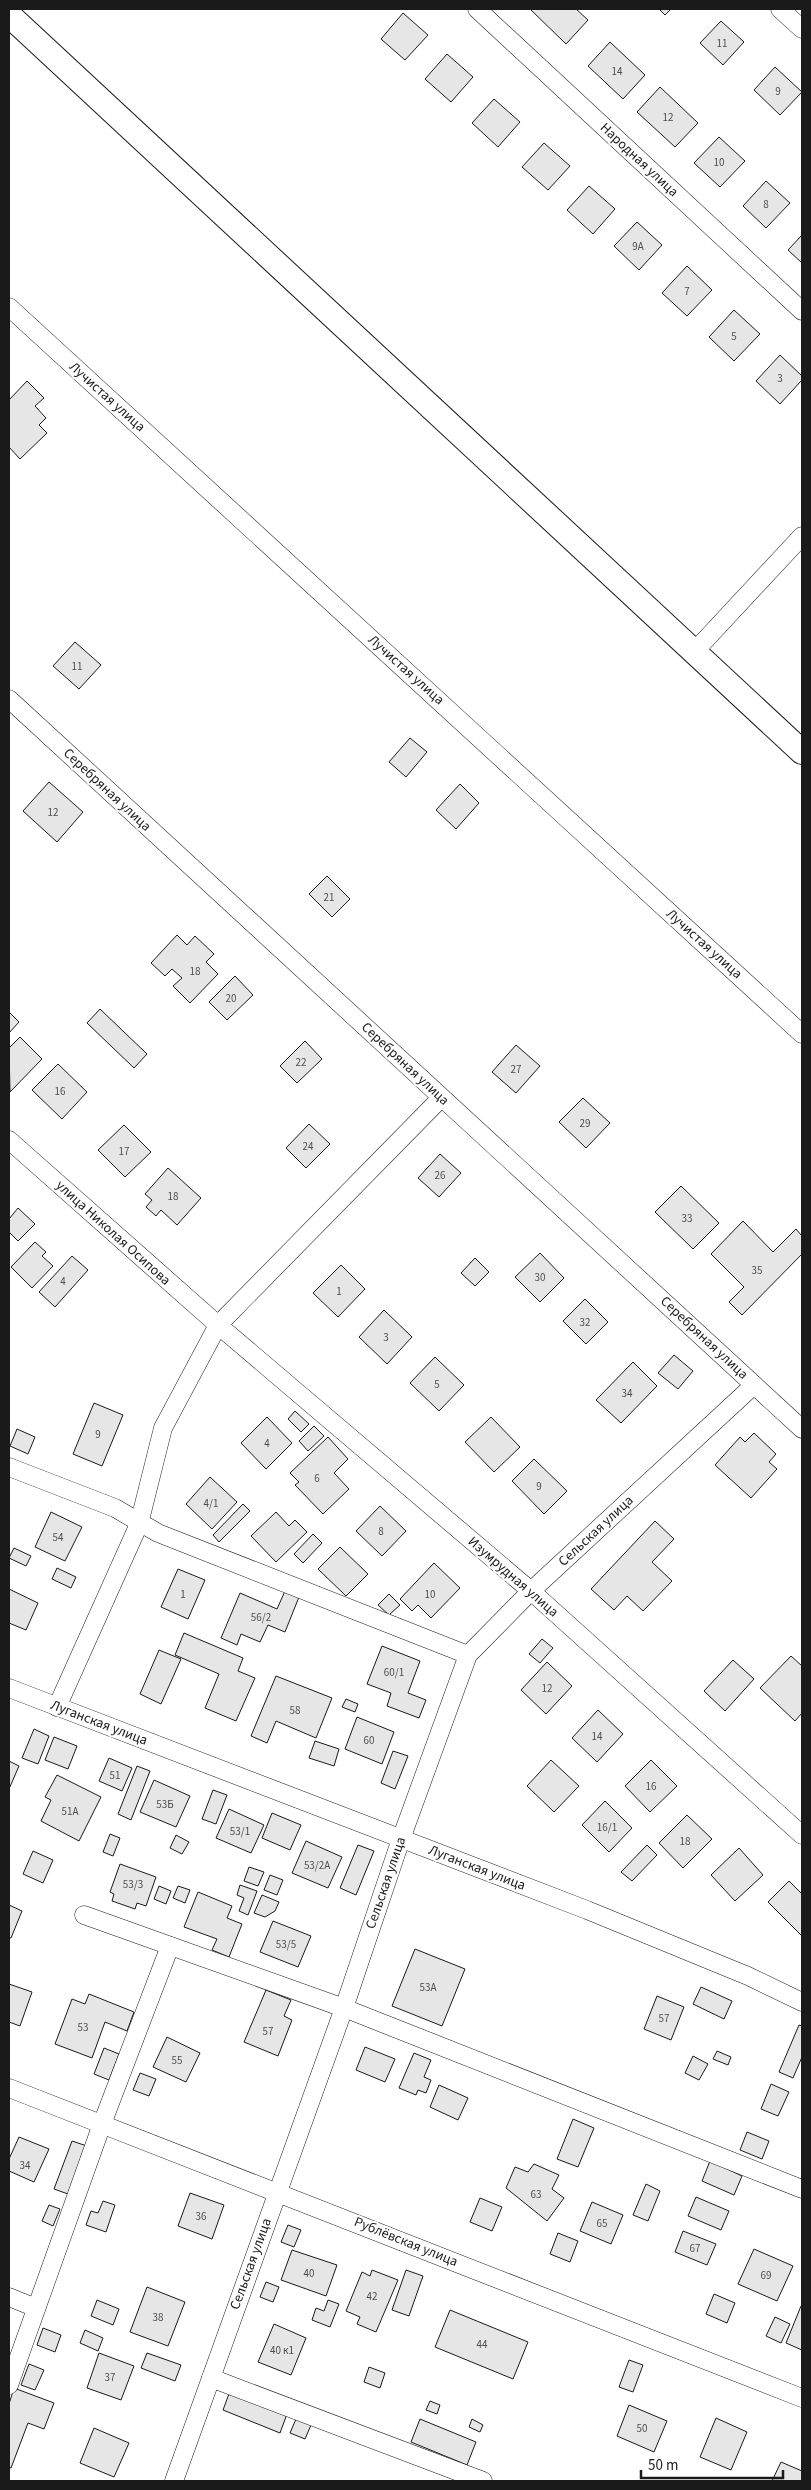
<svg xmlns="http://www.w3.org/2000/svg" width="811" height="2490" font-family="'Source Sans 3',sans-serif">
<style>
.building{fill:#e6e6e6;stroke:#1a1a1a}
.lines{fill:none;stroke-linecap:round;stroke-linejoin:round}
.street-casing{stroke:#1a1a1a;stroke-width:19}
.secondary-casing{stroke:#1a1a1a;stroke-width:26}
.street{stroke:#fff;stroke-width:18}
.secondary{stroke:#fff;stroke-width:24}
.labels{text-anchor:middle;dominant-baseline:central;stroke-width:4;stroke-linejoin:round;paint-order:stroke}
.number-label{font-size:11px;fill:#4d4d4d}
.street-label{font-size:14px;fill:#1a1a1a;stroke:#fff}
</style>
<rect width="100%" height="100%" fill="#fff"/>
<!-- building -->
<g class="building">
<polygon points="530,9 576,9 588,20 566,44"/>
<polygon points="659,9 671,9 665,15"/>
<polygon points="403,13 428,35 405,60 381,39"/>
<polygon points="721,21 744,42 723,65 700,43"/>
<polygon points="610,42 645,75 623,99 588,66"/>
<polygon points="447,54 473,77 451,102 425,79"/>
<polygon points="775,67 802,92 780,115 754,90"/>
<polygon points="660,87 698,123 675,147 637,112"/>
<polygon points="494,99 520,122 498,147 472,123"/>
<polygon points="719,137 745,161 720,187 694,163"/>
<polygon points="544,143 570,166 548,190 522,167"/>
<polygon points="766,181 790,203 766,228 743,206"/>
<polygon points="589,186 615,209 593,234 567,210"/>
<polygon points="637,222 662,245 639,270 614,246"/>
<polygon points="802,235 802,263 788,250"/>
<polygon points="687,266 712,290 687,316 662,293"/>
<polygon points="734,310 760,334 734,361 709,337"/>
<polygon points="780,355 802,376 802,380 780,404 756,381"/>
<polygon points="27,381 44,398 35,406 46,418 39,425 47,433 20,459 9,447 9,400"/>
<polygon points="75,642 101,665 79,689 53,666"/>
<polygon points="410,738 427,752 406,777 389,762"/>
<polygon points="49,782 83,812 57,842 23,811"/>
<polygon points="460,784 479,803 456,829 436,810"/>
<polygon points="327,876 350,899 332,917 309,894"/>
<polygon points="177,935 187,945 195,936 214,954 206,962 218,974 190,1003 173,986 182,978 172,969 165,976 151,963"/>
<polygon points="235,976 253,995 227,1020 209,1002"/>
<polygon points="100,1009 147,1054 134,1068 87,1023"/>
<polygon points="9,1012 19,1022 9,1033"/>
<polygon points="20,1037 42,1059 10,1092 9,1048"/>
<polygon points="305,1041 322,1059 297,1083 280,1066"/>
<polygon points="516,1045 540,1066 516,1093 492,1072"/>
<polygon points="58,1064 87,1092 62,1119 32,1090"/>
<polygon points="583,1098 610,1123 586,1148 559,1122"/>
<polygon points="309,1124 330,1144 306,1168 286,1148"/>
<polygon points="124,1125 151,1152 125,1177 98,1150"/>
<polygon points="440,1154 461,1173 439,1197 418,1178"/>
<polygon points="168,1168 201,1198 177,1225 161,1210 156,1216 146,1207 152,1200 145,1194"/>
<polygon points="681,1186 719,1223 693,1249 655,1212"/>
<polygon points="18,1208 35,1224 18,1241 9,1232 9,1219"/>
<polygon points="743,1221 773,1252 796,1229 802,1236 802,1254 742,1315 729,1302 744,1287 711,1254"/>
<polygon points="35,1242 46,1252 42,1256 53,1266 32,1288 11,1267"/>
<polygon points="540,1253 564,1278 540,1302 515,1277"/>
<polygon points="72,1256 88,1270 55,1307 39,1292"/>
<polygon points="475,1258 489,1272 475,1286 461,1273"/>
<polygon points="341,1265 365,1289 338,1317 313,1293"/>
<polygon points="585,1299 608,1322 586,1344 563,1321"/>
<polygon points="384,1310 412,1337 387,1364 359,1337"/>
<polygon points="674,1355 693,1371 678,1389 658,1373"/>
<polygon points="435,1357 464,1385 439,1411 410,1383"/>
<polygon points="633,1362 657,1386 621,1423 596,1400"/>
<polygon points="94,1403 123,1415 102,1466 73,1454"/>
<polygon points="295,1411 309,1424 301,1432 288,1419"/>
<polygon points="267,1417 292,1443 266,1469 241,1443"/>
<polygon points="491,1417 520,1447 494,1472 465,1442"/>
<polygon points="314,1426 324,1436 308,1451 299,1441"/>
<polygon points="17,1429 35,1437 28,1454 10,1446"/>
<polygon points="754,1433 776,1454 769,1462 777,1469 751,1498 715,1465 740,1437 745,1442"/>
<polygon points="328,1437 348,1459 334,1473 349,1489 323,1514 295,1485 299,1482 290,1473"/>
<polygon points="534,1459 567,1491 544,1514 512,1481"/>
<polygon points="210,1477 237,1502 212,1529 186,1504"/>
<polygon points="243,1504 250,1511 219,1542 213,1535"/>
<polygon points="380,1506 406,1531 382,1556 356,1531"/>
<polygon points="51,1512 82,1527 65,1561 35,1547"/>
<polygon points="276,1512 289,1526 295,1520 307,1532 276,1562 251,1536"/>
<polygon points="655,1521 674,1539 652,1562 672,1581 643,1611 627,1596 614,1610 591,1589"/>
<polygon points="313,1534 322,1543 303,1563 294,1554"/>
<polygon points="340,1547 368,1574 346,1596 318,1569"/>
<polygon points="14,1548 31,1556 26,1566 9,1558"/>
<polygon points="434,1563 460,1588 431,1618 418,1605 412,1611 400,1599"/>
<polygon points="57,1568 76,1577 71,1588 52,1579"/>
<polygon points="178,1569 205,1580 188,1619 161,1607"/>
<polygon points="9,1589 38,1603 26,1630 9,1623"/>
<polygon points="285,1591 299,1597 285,1632 268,1625 260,1642 241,1634 237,1645 221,1638 240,1593 277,1609"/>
<polygon points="389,1594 400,1605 389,1615 378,1605"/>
<polygon points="184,1633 243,1658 238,1671 255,1678 236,1721 205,1708 219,1674 175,1655"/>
<polygon points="542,1639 553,1648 540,1663 529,1654"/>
<polygon points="382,1646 420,1661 408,1693 426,1700 419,1718 387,1706 391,1693 367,1684"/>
<polygon points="159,1650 181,1659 161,1704 140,1694"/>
<polygon points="791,1656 802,1666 802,1713 795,1721 760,1688"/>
<polygon points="733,1660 754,1679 725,1711 704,1691"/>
<polygon points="547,1662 572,1686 546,1714 521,1690"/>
<polygon points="276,1676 332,1698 316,1738 276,1721 267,1743 251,1736"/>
<polygon points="346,1699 358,1704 355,1712 342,1707"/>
<polygon points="598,1710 623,1734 597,1762 572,1738"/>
<polygon points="357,1717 394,1732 382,1764 345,1749"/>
<polygon points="34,1729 49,1736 38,1764 22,1758"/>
<polygon points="54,1737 77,1746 68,1769 45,1760"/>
<polygon points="315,1741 339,1749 334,1766 309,1758"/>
<polygon points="393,1751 408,1756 395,1789 381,1783"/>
<polygon points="109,1758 132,1768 122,1791 99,1781"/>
<polygon points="551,1760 579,1786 554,1812 527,1786"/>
<polygon points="651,1760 677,1786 650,1812 625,1786"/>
<polygon points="9,1761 19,1766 9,1789"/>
<polygon points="137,1766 150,1771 131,1820 118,1814"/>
<polygon points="57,1775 101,1797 79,1841 41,1821 51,1800 45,1797"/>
<polygon points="154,1780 190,1796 176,1827 140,1812"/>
<polygon points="213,1790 227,1795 216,1824 202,1819"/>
<polygon points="605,1801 632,1828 609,1852 582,1825"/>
<polygon points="229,1809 264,1825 251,1853 216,1838"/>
<polygon points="272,1813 301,1825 290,1850 262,1838"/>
<polygon points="687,1815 712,1839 683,1868 659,1843"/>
<polygon points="110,1834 120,1838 113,1856 103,1852"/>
<polygon points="176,1835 189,1842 182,1854 170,1848"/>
<polygon points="306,1841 342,1857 328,1888 292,1873"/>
<polygon points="358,1845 374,1851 356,1895 340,1888"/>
<polygon points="647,1845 657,1855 632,1881 621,1872"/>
<polygon points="739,1848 763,1875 735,1901 711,1875"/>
<polygon points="33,1851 53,1860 43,1883 23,1874"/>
<polygon points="120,1864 156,1877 146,1906 137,1903 135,1909 112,1901 114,1894 110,1892"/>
<polygon points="249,1867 264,1872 258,1886 244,1881"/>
<polygon points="270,1875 283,1880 277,1895 264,1890"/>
<polygon points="789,1881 802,1894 802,1936 768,1902"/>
<polygon points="240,1885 257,1891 248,1915 239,1911 244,1898 237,1895"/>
<polygon points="159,1886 171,1891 166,1904 154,1899"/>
<polygon points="178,1886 190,1890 185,1903 173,1898"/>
<polygon points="198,1892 232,1906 227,1918 242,1924 229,1957 212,1950 217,1939 184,1927"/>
<polygon points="262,1895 279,1902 275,1911 265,1917 254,1913"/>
<polygon points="9,1905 22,1911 11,1938 9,1938"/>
<polygon points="273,1921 311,1936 298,1967 260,1952"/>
<polygon points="415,1949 465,1969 442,2026 392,2006"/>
<polygon points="9,1984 32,1992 20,2026 9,2022"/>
<polygon points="701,1987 732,2001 724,2019 693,2004"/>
<polygon points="266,1990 291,2000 284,2016 292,2020 278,2056 244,2042"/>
<polygon points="89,1994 134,2012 127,2031 105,2022 92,2058 55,2044 72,1999 85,2004"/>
<polygon points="657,1996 684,2007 671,2040 644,2029"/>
<polygon points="799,2025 802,2026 802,2057 793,2078 779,2072"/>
<polygon points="167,2037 200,2053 186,2082 153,2067"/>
<polygon points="365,2047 395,2059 385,2082 356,2070"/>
<polygon points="104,2048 119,2054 109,2080 94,2074"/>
<polygon points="717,2051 731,2057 728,2065 713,2059"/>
<polygon points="414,2053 431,2060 424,2077 431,2080 426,2093 418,2090 416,2095 399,2088"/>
<polygon points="693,2056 708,2064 699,2080 685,2073"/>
<polygon points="140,2073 156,2079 149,2096 133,2090"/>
<polygon points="771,2084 789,2092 778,2116 761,2109"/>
<polygon points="439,2085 468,2098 458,2120 430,2107"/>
<polygon points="573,2119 594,2128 578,2167 557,2159"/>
<polygon points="747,2132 769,2141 762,2159 740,2150"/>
<polygon points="19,2137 49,2149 34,2182 9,2171 9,2159"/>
<polygon points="72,2141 87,2146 68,2194 54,2189"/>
<polygon points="710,2161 742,2176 734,2195 702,2181"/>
<polygon points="534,2164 559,2175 552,2189 564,2198 547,2221 506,2188 515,2167 528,2172"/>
<polygon points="646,2184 660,2191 648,2221 633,2215"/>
<polygon points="190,2193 224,2205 212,2239 178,2226"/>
<polygon points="696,2197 729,2211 721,2230 688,2216"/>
<polygon points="480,2198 502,2207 492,2231 470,2222"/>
<polygon points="103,2201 115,2205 106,2232 86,2225 91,2211 98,2213"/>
<polygon points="592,2202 623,2215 611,2244 580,2231"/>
<polygon points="49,2205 60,2209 53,2226 42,2221"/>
<polygon points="288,2225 301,2230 294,2247 281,2242"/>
<polygon points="683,2231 716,2244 707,2265 675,2252"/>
<polygon points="558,2233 578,2241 570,2262 550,2254"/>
<polygon points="754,2249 793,2266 777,2301 738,2284"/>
<polygon points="292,2250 337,2265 326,2296 281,2280"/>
<polygon points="372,2270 398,2280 376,2332 357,2324 360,2317 346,2311 362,2272 370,2276"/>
<polygon points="406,2270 423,2276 409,2316 392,2310"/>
<polygon points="266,2282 279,2287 273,2302 260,2297"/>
<polygon points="147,2287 185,2302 168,2346 130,2332"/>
<polygon points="714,2294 735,2303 727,2323 706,2314"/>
<polygon points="97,2300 119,2309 113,2325 91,2316"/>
<polygon points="328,2300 339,2304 330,2327 312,2320 316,2308 324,2311"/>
<polygon points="801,2306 802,2307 802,2350 786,2343"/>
<polygon points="450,2310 528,2342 513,2379 435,2347"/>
<polygon points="775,2317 790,2324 781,2343 766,2336"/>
<polygon points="274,2324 306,2338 291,2375 258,2362"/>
<polygon points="43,2328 61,2335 55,2352 37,2345"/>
<polygon points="85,2330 103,2338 98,2351 80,2343"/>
<polygon points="99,2353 134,2366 121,2400 87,2388"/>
<polygon points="147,2353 181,2365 175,2381 141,2368"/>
<polygon points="629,2360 643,2365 633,2392 619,2387"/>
<polygon points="29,2364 44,2370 35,2390 21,2385"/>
<polygon points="369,2367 385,2373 380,2388 364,2382"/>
<polygon points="14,2388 54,2403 44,2429 28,2423 11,2468 9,2467 9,2404"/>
<polygon points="230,2391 287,2414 280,2433 223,2410"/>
<polygon points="430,2401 440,2405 437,2414 426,2410"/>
<polygon points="629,2405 667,2421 654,2452 617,2436"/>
<polygon points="716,2418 747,2432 731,2470 700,2457"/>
<polygon points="296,2419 311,2425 305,2439 290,2433"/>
<polygon points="420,2419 476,2442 467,2465 411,2442"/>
<polygon points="472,2419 483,2425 480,2432 469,2427"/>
<polygon points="94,2428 129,2443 114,2477 80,2463"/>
<polygon points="781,2462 802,2471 802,2481 772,2481"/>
</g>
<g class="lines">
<!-- street casing -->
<g class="street-casing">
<g id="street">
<polyline points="477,9 802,311"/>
<polyline points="780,9 802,29"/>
<polyline points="9,307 802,1034"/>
<polyline points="694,652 802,536"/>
<polyline points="9,699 802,1429"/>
<polyline points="9,1140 218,1325 531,1591 802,1835"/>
<polyline points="9,1467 115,1508 158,1533 468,1655"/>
<polyline points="9,1688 587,1910 748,1976 802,2002"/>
<polyline points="57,1707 139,1524 163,1428 218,1325 441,1098"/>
<polyline points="84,1915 344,2008 802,2189"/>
<polyline points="9,2088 802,2398"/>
<polyline points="9,2297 36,2308"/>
<polyline points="211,2378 483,2481"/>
<polyline points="9,2385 102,2124 170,1946"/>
<polyline points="174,2481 344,2008 401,1839 468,1655 531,1591 754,1385"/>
</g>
</g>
<!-- secondary casing -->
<g class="secondary-casing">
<polyline id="secondary" points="9,15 802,752"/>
</g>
<!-- street -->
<use href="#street" class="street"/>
<!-- secondary -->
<use href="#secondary" class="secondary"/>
</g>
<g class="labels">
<!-- number labels -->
<g class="number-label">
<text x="722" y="43">11</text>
<text x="617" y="71">14</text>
<text x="778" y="91">9</text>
<text x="668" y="117">12</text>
<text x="719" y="162">10</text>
<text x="766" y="204">8</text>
<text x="638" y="246">9А</text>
<text x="687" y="291">7</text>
<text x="734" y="336">5</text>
<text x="780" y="378">3</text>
<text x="77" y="666">11</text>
<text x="53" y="812">12</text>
<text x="329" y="897">21</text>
<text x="195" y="971">18</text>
<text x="231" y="998">20</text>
<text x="301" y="1062">22</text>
<text x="516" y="1069">27</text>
<text x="60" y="1091">16</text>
<text x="585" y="1123">29</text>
<text x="308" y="1146">24</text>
<text x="124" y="1151">17</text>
<text x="440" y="1175">26</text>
<text x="173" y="1196">18</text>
<text x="687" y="1218">33</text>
<text x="757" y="1270">35</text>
<text x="540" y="1277">30</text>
<text x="63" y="1281">4</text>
<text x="339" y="1291">1</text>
<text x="585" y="1322">32</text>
<text x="386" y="1337">3</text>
<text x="437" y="1384">5</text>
<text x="627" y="1393">34</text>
<text x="98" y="1434">9</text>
<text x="267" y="1443">4</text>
<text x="317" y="1478">6</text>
<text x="539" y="1486">9</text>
<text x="211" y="1503">4/1</text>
<text x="381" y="1531">8</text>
<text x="58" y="1537">54</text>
<text x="183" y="1594">1</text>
<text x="430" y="1594">10</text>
<text x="261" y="1617">56/2</text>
<text x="394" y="1672">60/1</text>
<text x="547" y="1688">12</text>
<text x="295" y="1710">58</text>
<text x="597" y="1736">14</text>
<text x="369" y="1740">60</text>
<text x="115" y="1775">51</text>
<text x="651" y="1786">16</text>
<text x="165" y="1804">53Б</text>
<text x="70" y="1811">51А</text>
<text x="607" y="1827">16/1</text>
<text x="240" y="1831">53/1</text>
<text x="685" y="1841">18</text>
<text x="317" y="1865">53/2А</text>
<text x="133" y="1884">53/3</text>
<text x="286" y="1944">53/5</text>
<text x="428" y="1987">53А</text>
<text x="664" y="2018">57</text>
<text x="83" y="2027">53</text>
<text x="268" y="2031">57</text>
<text x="177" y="2060">55</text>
<text x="25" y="2165">34</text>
<text x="536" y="2194">63</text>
<text x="201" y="2216">36</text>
<text x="602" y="2223">65</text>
<text x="695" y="2248">67</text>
<text x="309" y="2273">40</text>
<text x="766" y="2275">69</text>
<text x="372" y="2296">42</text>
<text x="158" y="2317">38</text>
<text x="482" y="2344">44</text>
<text x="282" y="2350">40 к1</text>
<text x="110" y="2377">37</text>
<text x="642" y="2428">50</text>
</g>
<!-- street labels -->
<g class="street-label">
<text transform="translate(639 160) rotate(43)">Народная улица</text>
<text transform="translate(107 397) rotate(42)">Лучистая улица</text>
<text transform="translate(406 670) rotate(42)">Лучистая улица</text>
<text transform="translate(107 790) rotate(43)">Серебряная улица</text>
<text transform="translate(704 944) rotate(42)">Лучистая улица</text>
<text transform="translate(405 1064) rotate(43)">Серебряная улица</text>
<text transform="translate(113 1233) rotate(42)">улица Николая Осипова</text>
<text transform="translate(704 1338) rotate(43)">Серебряная улица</text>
<text transform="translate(596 1531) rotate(-43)">Сельская улица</text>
<text transform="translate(513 1577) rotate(41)">Изумрудная улица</text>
<text transform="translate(99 1723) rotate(21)">Луганская улица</text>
<text transform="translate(477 1868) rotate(21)">Луганская улица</text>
<text transform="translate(386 1883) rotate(-71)">Сельская улица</text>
<text transform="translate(406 2242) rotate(22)">Рублёвская улица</text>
<text transform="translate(251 2264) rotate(-70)">Сельская улица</text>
</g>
</g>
<!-- border -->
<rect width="811" height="2490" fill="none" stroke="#1a1a1a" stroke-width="20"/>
<!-- scale -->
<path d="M641 2470v8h142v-8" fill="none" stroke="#1a1a1a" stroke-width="2.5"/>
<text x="648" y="2470" font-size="15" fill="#1a1a1a" stroke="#ffffff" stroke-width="4" paint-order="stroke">50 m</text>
</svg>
